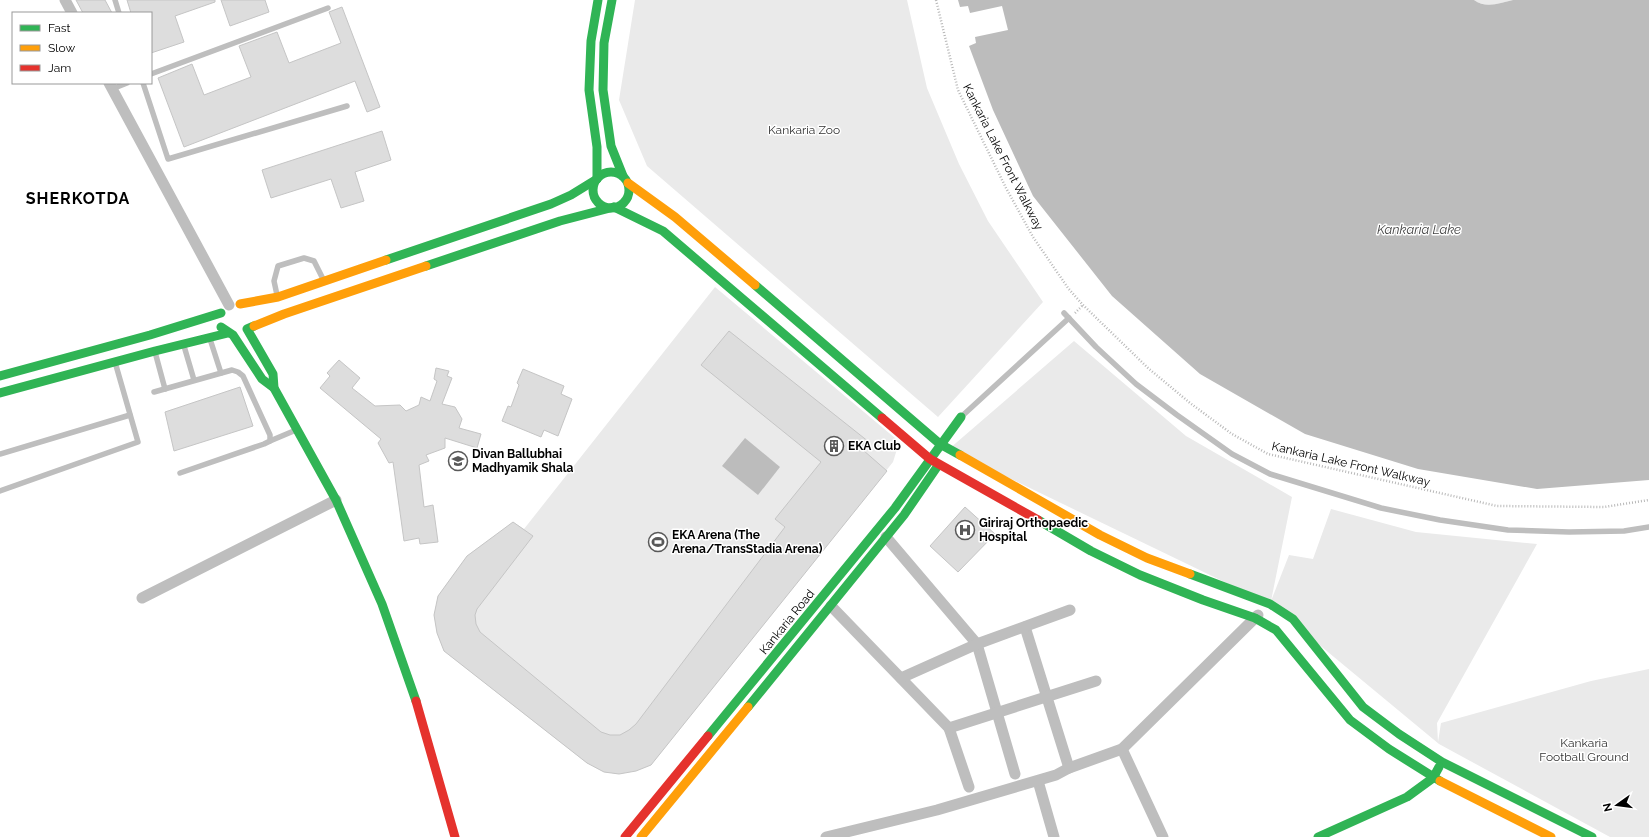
<svg xmlns="http://www.w3.org/2000/svg" width="1649" height="837" font-family="Raleway,sans-serif">
<style>
.green{fill:#eaeaea}
.water{fill:#bcbcbc}
.building{fill:#ddd;stroke:#c5c5c5}
.lines{fill:none;stroke-linecap:round;stroke-linejoin:round}
.path{stroke:#b8b8b8;stroke-width:2.5;stroke-dasharray:1 2;stroke-linecap:butt}
.lane{stroke:#bebebe;stroke-width:5.5}
.street{stroke:#bebebe;stroke-width:11}
.fast{stroke:#30b455;stroke-width:9}
.slow{stroke:#ff9f0a;stroke-width:9}
.jam{stroke:#e5322d;stroke-width:9}
.labels{text-anchor:middle;dominant-baseline:central;stroke-width:3;stroke-linejoin:round;paint-order:stroke}
.park-label{font-size:12px;fill:#303030;stroke:#fff}
.street-label{font-size:12px;fill:#000;stroke:#fff}
.poi-label{font-size:12px;font-weight:bold;fill:#000;stroke:#fff;text-anchor:start}
.water-label{font-size:13px;font-style:italic;fill:#414141;stroke:#fff}
.district-label{font-size:16px;font-weight:bold;letter-spacing:1px;fill:#000;stroke:#fff}
</style>
<rect width="100%" height="100%" fill="#fff"/>
<!-- green -->
<g class="green">
<polygon points="635,0 907,0 927,88 959,164 988,221 1043,302 938,417 647,166 619,100"/>
<path d="M 1474,0 L 1513,0 C 1500,3 1486,9 1474,0 Z"/>
<polygon points="715,287 895,438 898,446 893,462 651,765 619,774 604,772 587,763 444,651 437,633 434,615 438,596 467,556 513,522 524,529"/>
<polygon points="1074,341 1186,436 1292,497 1271,601 1289,555 1313,559 1331,509 1416,532 1537,544 1437,723 1438,742 1441,723 1591,681 1649,669 1649,837 1610,837 1439,744 1270,604 949,449"/>
</g>
<!-- water -->
<g class="water">
<path d="M 958,0 L 1474,0 C 1486,9 1500,3 1513,0 L 1649,0 L 1649,480 L 1537,489 L 1418,469 L 1305,434 L 1200,374 L 1112,296 L 1033,196 L 993,110 L 969,46 L 976,43 L 975,37 L 1008,30 L 1002,6 L 970,13 L 968,6 L 960,7 Z"/>
<polygon points="745,438 780,467 758,495 722,466"/>
</g>
<!-- building -->
<g class="building">
<polygon points="76,0 105,0 112,13 83,13"/>
<polygon points="127,0 215,0 215,2 175,16 184,42 151,53 151,13 131,13"/>
<polygon points="221,0 265,0 269,12 230,26"/>
<polygon points="342,7 380,107 367,112 355,81 184,147 158,78 192,64 204,95 251,77 239,46 277,32 289,63 341,43 329,12"/>
<polygon points="382,131 391,160 355,172 364,201 341,208 331,179 271,198 262,170"/>
<polygon points="729,331 869,442 863,450 887,471 651,765 636,771 619,774 604,772 587,763 444,651 437,633 434,615 438,596 467,556 513,522 533,536 477,609 475,615 476,624 480,632 601,732 610,735 620,735 629,730 636,724 785,527 775,519 821,462 701,365"/>
<polygon points="339,360 360,378 352,388 375,406 400,405 406,411 419,405 421,397 430,401 437,381 434,379 436,368 449,371 447,376 452,378 442,404 455,407 462,419 459,428 481,434 477,448 445,438 445,448 426,455 429,461 419,465 424,507 433,505 438,542 420,544 419,538 404,541 393,462 389,463 378,443 381,439 320,388 330,376 327,373"/>
<polygon points="523,369 564,386 561,394 572,399 558,436 544,430 541,437 502,421 508,406 511,407 519,385 517,383"/>
<polygon points="240,387 253,426 174,451 165,412"/>
<polygon points="965,507 995,534 958,572 930,546"/>
</g>
<g class="lines">
<!-- path -->
<g class="path">
<polyline points="936,0 958,90 1006,188 1033,237 1068,288 1083,305 1148,368 1190,403 1232,434 1268,454 1497,506 1604,507 1649,500"/>
<polyline points="1075,313 1083,305"/>
</g>
<!-- lane -->
<g class="lane">
<polyline points="115,0 119,13"/>
<polyline points="151,74 328,8"/>
<polyline points="143,83 168,159 347,106"/>
<polyline points="112,89 127,83"/>
<polyline points="277,295 274,281 278,266 304,258 314,261 324,281"/>
<polyline points="1064,313 1096,347 1136,384 1177,415 1232,454 1270,474 1381,508 1440,520 1508,530 1569,532 1624,531 1649,527"/>
<polyline points="210,339 221,373"/>
<polyline points="184,346 194,380"/>
<polyline points="155,352 165,389"/>
<polyline points="154,392 232,370 238,372 243,376 270,435 270,441 264,444 180,473"/>
<polyline points="961,417 1069,318"/>
<polyline points="270,441 296,430"/>
<polyline points="0,454 130,415"/>
<polyline points="0,491 138,442 115,362"/>
</g>
<!-- street -->
<g class="street">
<polyline points="65,0 72,13"/>
<polyline points="109,83 229,305"/>
<polyline points="886,537 977,644 1015,774"/>
<polyline points="142,598 336,500"/>
<polyline points="831,606 949,728 969,787"/>
<polyline points="1025,627 1069,768"/>
<polyline points="901,678 977,644 1070,610"/>
<polyline points="949,728 1096,681"/>
<polyline points="1122,749 1163,837"/>
<polyline points="1038,781 1054,837"/>
<polyline points="826,837 937,810 1056,775 1069,768 1122,749 1258,615"/>
</g>
<!-- fast -->
<g class="fast">
<polyline points="612,0 604,43 603,90 611,146 623,176"/>
<circle cx="611" cy="190" r="18"/>
<polyline points="597,179 597,147 589,90 591,41 598,0"/>
<polyline points="614,207 663,231 882,418"/>
<polyline points="386,260 551,204 571,195 597,179"/>
<polyline points="426,266 560,221 614,207"/>
<polyline points="755,285 940,444 960,455"/>
<polyline points="254,326 247,329 273,374 274,388 336,500 382,604 416,701"/>
<polyline points="221,327 233,335 262,379 274,388"/>
<polyline points="0,376 150,335 221,313"/>
<polyline points="0,393 155,351 228,333"/>
<polyline points="1038,520 1091,551 1140,575 1203,600 1255,618 1276,630 1350,720 1389,749 1440,781"/>
<polyline points="1190,574 1270,604 1293,619 1363,707 1399,734 1442,762 1592,837"/>
<polyline points="748,707 904,515 937,467"/>
<polyline points="708,736 895,508 961,417"/>
<polyline points="1318,837 1407,797 1433,778 1439,767"/>
</g>
<!-- slow -->
<g class="slow">
<polyline points="628,183 675,217 755,285"/>
<polyline points="240,304 278,297 386,260"/>
<polyline points="254,326 284,314 426,266"/>
<polyline points="960,455 1100,535 1147,558 1190,574"/>
<polyline points="1440,781 1551,837"/>
<polyline points="641,837 748,707"/>
</g>
<!-- jam -->
<g class="jam">
<polyline points="882,418 930,459 1038,520"/>
<polyline points="416,701 455,837"/>
<polyline points="625,837 708,736"/>
</g>
</g>
<!-- icons -->
<defs>
<g id="building-ring" transform="scale(1)"><circle r="9.5" fill="#fff" stroke="#595959" stroke-width="1.5"/><path d="M-4-6H4V6H1V3H-1V6H-4ZM-2.5-4.3h1.7v1.8h-1.7ZM.8-4.3h1.7v1.8H.8ZM-2.5-1h1.7V.8h-1.7ZM.8-1h1.7V.8H.8Z" fill="#595959"/></g>
<g id="school-ring" transform="scale(1)"><circle r="9.5" fill="#fff" stroke="#595959" stroke-width="1.5"/><path d="M0-5L7-2L0 1L-7-2ZM-4 1L0 2.5L4 1V4Q0 6-4 4Z" fill="#595959"/></g>
<g id="hospital-ring" transform="scale(1)"><circle r="9.5" fill="#fff" stroke="#595959" stroke-width="1.5"/><path d="M-5-5h3v3.5h4V-5h3V5h-3V1.5h-4V5h-3Z" fill="#595959"/></g>
<g id="stadium-ring" transform="scale(1)"><circle r="9.5" fill="#fff" stroke="#595959" stroke-width="1.5"/><path d="M0-5a6.5 5 0 1 0 0 10a6.5 5 0 1 0 0-10ZM-3.5-1.8h7v3.6h-7Z" fill="#595959"/></g>
</defs>
<g fill-rule="evenodd">
<use href="#building-ring" x="834" y="446"/>
<use href="#school-ring" x="458" y="461"/>
<use href="#hospital-ring" x="965" y="530"/>
<use href="#stadium-ring" x="658" y="542"/>
</g>
<g class="labels">
<!-- park labels -->
<g class="park-label">
<text x="804" y="130">Kankaria Zoo</text>
<text x="1584" y="743">Kankaria<tspan x="1584" dy="14">Football Ground</tspan></text>
</g>
<!-- street labels -->
<g class="street-label">
<text transform="translate(1003 157) rotate(63)">Kankaria Lake Front Walkway</text>
<text transform="translate(1351 464) rotate(13)">Kankaria Lake Front Walkway</text>
<text transform="translate(787 622) rotate(-51)">Kankaria Road</text>
</g>
<!-- poi labels -->
<g class="poi-label">
<text x="848" y="446">EKA Club</text>
<text x="472" y="454">Divan Ballubhai<tspan x="472" dy="14">Madhyamik Shala</tspan></text>
<text x="979" y="523">Giriraj Orthopaedic<tspan x="979" dy="14">Hospital</tspan></text>
<text x="672" y="535">EKA Arena (The<tspan x="672" dy="14">Arena/TransStadia Arena)</tspan></text>
</g>
<!-- water labels -->
<g class="water-label">
<text x="1419" y="229">Kankaria Lake</text>
</g>
<!-- district labels -->
<g class="district-label">
<text x="78" y="198">SHERKOTDA</text>
</g>
</g>
<!-- legend -->
<rect x="12" y="12" width="140" height="72" fill="#ffffff" stroke="#999999"/>
<rect x="20" y="25" width="20" height="6" fill="#30b455" stroke="#999999"/>
<text x="48" y="32" font-size="12" fill="#000000">Fast</text>
<rect x="20" y="45" width="20" height="6" fill="#ff9f0a" stroke="#999999"/>
<text x="48" y="52" font-size="12" fill="#000000">Slow</text>
<rect x="20" y="65" width="20" height="6" fill="#e5322d" stroke="#999999"/>
<text x="48" y="72" font-size="12" fill="#000000">Jam</text>
<!-- north arrow -->
<g transform="translate(1617 805) rotate(256)" stroke="#ffffff" stroke-width="3" paint-order="stroke">
<path d="M0-3L7 15L0 10L-7 15Z" fill="#000000"/>
<text y="-6" font-size="11" font-weight="bold" text-anchor="middle" fill="#000000">N</text>
</g>
</svg>
